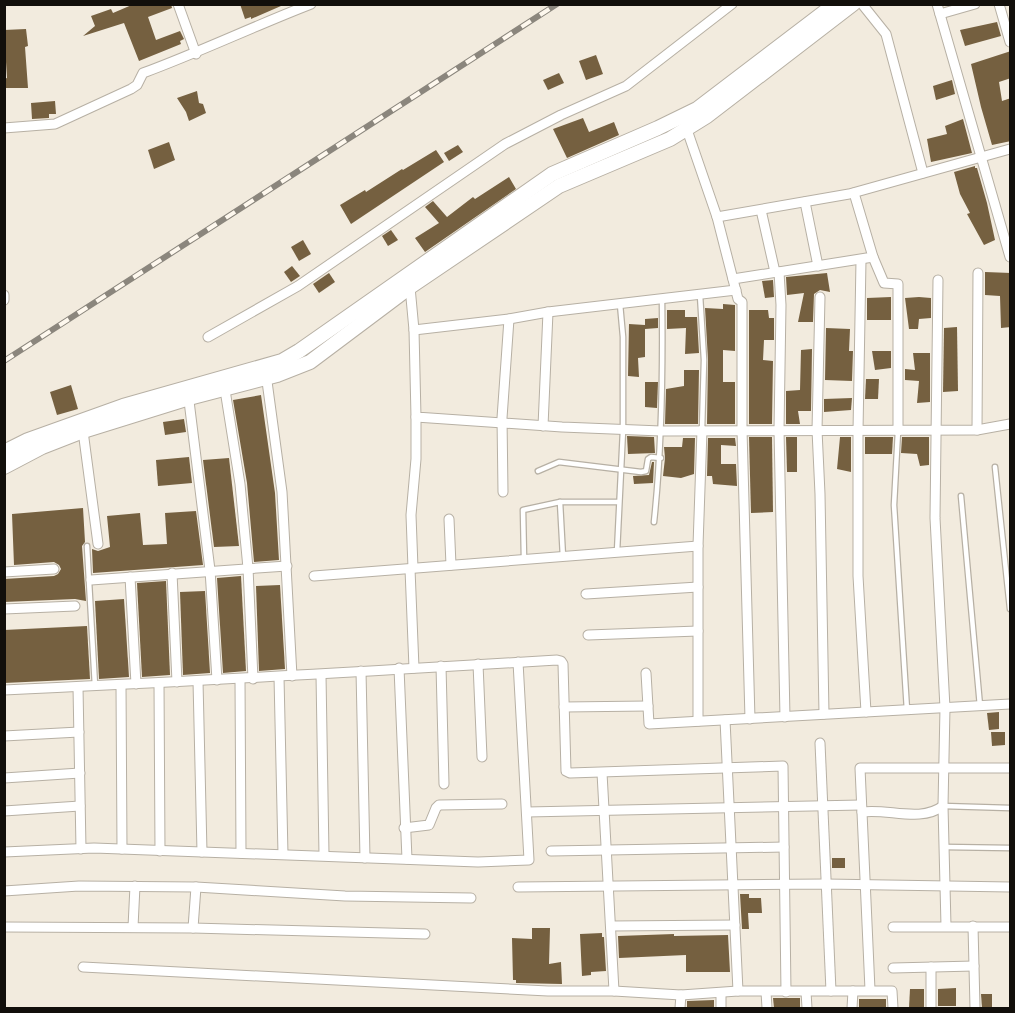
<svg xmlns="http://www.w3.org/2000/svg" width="1015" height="1013" font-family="Rubik,sans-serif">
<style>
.building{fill:#756040}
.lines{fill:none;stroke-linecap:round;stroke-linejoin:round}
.lane-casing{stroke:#b7b0a4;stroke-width:7}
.street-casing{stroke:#b7b0a4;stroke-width:11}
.secondary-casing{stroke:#b7b0a4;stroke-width:16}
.lane{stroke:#fff;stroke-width:4.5}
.street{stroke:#fff;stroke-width:9}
.secondary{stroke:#fff;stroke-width:14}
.rail-casing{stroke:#8b867d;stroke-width:6}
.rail{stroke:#fef8ee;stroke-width:4;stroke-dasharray:11;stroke-linecap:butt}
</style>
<rect width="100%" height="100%" fill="#f2ebde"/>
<!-- building -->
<g class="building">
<polygon points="134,4 171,4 172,8 148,17 156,40 180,31 184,39 180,41 181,44 139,61 124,23 83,36 95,26 91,16 111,9 113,13"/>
<polygon points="240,4 281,4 281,6 251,19 251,17 245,19"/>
<polygon points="997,22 1001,36 965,46 960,30"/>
<polygon points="26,29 28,46 25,47 28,88 4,88 4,79 7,78 4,30"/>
<polygon points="1011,51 1011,78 999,82 1002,101 1011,98 1011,141 992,145 981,107 971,64"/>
<polygon points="596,55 603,74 586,80 579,61"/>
<polygon points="559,73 564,83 548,90 543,80"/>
<polygon points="952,80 955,94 936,100 933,86"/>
<polygon points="197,91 199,103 203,104 206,113 189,121 186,112 177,98"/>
<polygon points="55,101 56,114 49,114 49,118 32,119 31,103"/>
<polygon points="583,118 589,132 614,122 619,135 567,158 553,129"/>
<polygon points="963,119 972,153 931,162 927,139 947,134 945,126"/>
<polygon points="169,142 175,160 154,169 148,150"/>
<polygon points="458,145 463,152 449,161 444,153"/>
<polygon points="436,150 444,162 351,224 340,205 365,190 366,192 402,169 403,170"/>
<polygon points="975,166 975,168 977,168 987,203 995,240 984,245 967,214 970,213 960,194 954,172"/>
<polygon points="509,177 516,189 425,252 415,238 439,223 425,207 433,201 447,217 473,197 475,199"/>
<polygon points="391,230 398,240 388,246 382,236"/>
<polygon points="303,240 311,254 299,261 291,247"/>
<polygon points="292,266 300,276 291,282 284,272"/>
<polygon points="985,272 1011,273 1011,327 1001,328 1000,296 985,295"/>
<polygon points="329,273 335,282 319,293 313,284"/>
<polygon points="827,273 830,292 820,290 814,294 813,322 798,322 804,293 787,295 786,277"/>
<polygon points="773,280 774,297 765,298 762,281"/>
<polygon points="891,297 891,320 867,320 867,298"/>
<polygon points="919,297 931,298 931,318 919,319 918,329 909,329 905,298"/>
<polygon points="723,304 735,305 735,351 723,350 723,382 735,382 735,424 707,424 708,360 705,308 723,309"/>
<polygon points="667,310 685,310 685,317 697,317 699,353 685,354 686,328 667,329"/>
<polygon points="749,310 768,310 769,318 774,318 774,340 764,340 763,360 773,361 772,424 749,424"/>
<polygon points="658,318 658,328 645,329 645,319"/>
<polygon points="629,324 645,325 645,357 638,358 639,377 628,376"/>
<polygon points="957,327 958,391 943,392 944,328"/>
<polygon points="826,328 850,329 849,351 853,351 852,381 825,380"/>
<polygon points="812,349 811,411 798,411 800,424 786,424 786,391 800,390 801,350"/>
<polygon points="872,351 891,351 891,368 875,370"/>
<polygon points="913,353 930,353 930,402 917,403 919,381 905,380 905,369 915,370"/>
<polygon points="684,370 699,370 698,424 665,424 666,389 684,386"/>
<polygon points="866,379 879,379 878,399 865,399"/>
<polygon points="645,382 658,382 657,408 645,407"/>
<polygon points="71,385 78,409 57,415 50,392"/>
<polygon points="261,395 275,493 279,560 254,562 247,483 233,400"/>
<polygon points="852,398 851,410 824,412 824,399"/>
<polygon points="184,419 186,432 165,435 163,422"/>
<polygon points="627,436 654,437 655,453 628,454"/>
<polygon points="749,437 772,437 773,512 751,513"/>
<polygon points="786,437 797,437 797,472 787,472"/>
<polygon points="840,437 851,437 851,472 837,469"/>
<polygon points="865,437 893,437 892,454 865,454"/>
<polygon points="902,437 929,437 929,465 920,466 917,454 901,453"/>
<polygon points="683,438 695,438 694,474 681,478 663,476 665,458 664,447 682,447"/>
<polygon points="708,438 735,438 736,446 721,445 721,464 736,464 737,486 713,484 712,476 707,476"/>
<polygon points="189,457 192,483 158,486 156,460"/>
<polygon points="229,458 239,546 214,547 203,460"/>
<polygon points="652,462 654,462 653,483 634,484 633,476 649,475"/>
<polygon points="83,508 85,542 82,546 86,601 75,599 4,602 4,579 54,576 58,574 61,569 59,565 54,562 14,565 12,514"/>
<polygon points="196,511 203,565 93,573 92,549 98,551 110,547 107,516 140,513 143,545 167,544 165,513"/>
<polygon points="241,576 246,671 223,673 217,578"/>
<polygon points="166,581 170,675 142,677 137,583"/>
<polygon points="280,585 285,669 259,671 256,586"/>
<polygon points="205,591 210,673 183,675 180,592"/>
<polygon points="124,599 129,677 99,679 95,601"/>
<polygon points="87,626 90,679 4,683 4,630"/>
<polygon points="999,712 999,729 989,730 987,713"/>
<polygon points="991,732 1005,732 1005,745 992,746"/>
<rect x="832" y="858" width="13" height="10"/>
<polygon points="740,894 749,894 749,898 761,898 762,913 748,913 749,929 742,929"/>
<polygon points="532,928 550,928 549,964 561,962 562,984 516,983 516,980 513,980 512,938 532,939"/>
<polygon points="602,933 602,937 604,937 606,971 591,972 591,975 582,976 580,934"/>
<polygon points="674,934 674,936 728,935 730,972 686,972 686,955 619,958 618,936"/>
<polygon points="956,988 956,1006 938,1006 938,989"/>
<polygon points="910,989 924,989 924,1008 909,1008"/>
<polygon points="981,994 992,994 992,1008 982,1008"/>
<polygon points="773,998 800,998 800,1008 774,1008"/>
<rect x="859" y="999" width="27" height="9"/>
<polygon points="714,1000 714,1008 687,1008 687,1001"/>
</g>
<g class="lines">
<!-- lane casing -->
<g class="lane-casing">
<g id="lane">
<polyline points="700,295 704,360 702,430"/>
<polyline points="898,431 894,505 907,710"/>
<polyline points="995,467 1010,609"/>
<polyline points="538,471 559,462 641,472 646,471 648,459 651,457 661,458"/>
<polyline points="961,496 980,706"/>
<path d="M 654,522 C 662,447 663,374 662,299"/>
<polyline points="87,546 95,686"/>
<polyline points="617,552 623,430 623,337 620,304"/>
<polyline points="563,557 560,502 618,502"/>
<polyline points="524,559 523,510 560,502"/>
<polyline points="943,806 1010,808"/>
<polyline points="945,847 1010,848"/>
</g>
</g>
<!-- street casing -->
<g class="street-casing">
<g id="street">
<polyline points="178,4 196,54"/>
<polyline points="862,4 886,34 923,173"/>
<polyline points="937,4 1010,257"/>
<polyline points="999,4 1010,42"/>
<polyline points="940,14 975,4"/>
<polyline points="685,124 717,217 738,299 742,302 742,430 750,719"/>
<path d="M 4,128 L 55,124 L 131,89 L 137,85 L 143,73 C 200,52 254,26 311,4"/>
<polyline points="805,202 818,266"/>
<polyline points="761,210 775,272"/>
<polyline points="717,217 849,194 1010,149"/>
<polyline points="873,257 884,283 898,284 898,431"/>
<polyline points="861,260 858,431 858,576 866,712"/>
<polyline points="779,272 781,305 779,430 785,717"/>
<polyline points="733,279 873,257 854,193"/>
<polyline points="938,280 935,518 945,708 943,806 946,926"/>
<polyline points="410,287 414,330 416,417 562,427 661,431 977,430 1010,424"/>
<polyline points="4,295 4,300"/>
<polyline points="820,297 817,430 820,494 824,714"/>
<polyline points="414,330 509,319 548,312 736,290"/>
<polyline points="208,337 298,286 505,144 561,115 626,86 732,4"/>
<polyline points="266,374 282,492 292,676"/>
<polyline points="225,390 240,484 248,568 253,679"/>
<polyline points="188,393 210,570 217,680"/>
<polyline points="543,426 548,312"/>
<polyline points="977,430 978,273"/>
<polyline points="83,431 98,544"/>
<polyline points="503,492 502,418 509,319"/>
<polyline points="449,519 451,565"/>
<polyline points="413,568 411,515 416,459 416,417"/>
<polyline points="410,569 414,668"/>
<polyline points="4,572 54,569"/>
<polyline points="172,573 177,682"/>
<polyline points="314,576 698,546"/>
<polyline points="130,577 136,684"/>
<polyline points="91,580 287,566"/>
<polyline points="586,594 698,587"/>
<polyline points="4,609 75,606"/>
<polyline points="588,635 698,631"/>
<polyline points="478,664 482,757"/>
<polyline points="441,666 444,784"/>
<polyline points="399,668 407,859"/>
<polyline points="361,671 365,858"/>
<polyline points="646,673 649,724 1010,704"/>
<polyline points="321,675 324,855"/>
<polyline points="279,677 283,854"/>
<polyline points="240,679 241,853"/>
<polyline points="198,681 202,852"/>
<polyline points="159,683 160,851"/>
<polyline points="121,685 122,849"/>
<polyline points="78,687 81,849"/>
<path d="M 4,690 C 189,682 373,671 557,660 L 561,661 L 563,664 L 566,771 L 570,773 L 783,766 L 786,992"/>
<polyline points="564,707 648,706"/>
<polyline points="725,720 738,991"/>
<polyline points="698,721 698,546 702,430"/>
<polyline points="4,736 79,732"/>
<polyline points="820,743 831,991"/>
<polyline points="602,773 614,991"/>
<polyline points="4,778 80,773"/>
<polyline points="4,811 80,806"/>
<polyline points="527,812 861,805"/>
<path d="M 862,812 C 888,808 920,823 943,806"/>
<polyline points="404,828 429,825 436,808 439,805 502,804"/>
<polyline points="551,851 784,847"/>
<polyline points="4,852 94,848 478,862 529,860 518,662"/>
<polyline points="518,887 826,884 1010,887"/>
<polyline points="4,891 79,886 196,887 345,896 471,898"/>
<polyline points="611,926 735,925"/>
<polyline points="973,926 975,1008"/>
<polyline points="4,927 193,928 425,934"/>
<polyline points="133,927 135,886"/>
<polyline points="893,927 1010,927"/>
<polyline points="193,928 196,887"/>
<polyline points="83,967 548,991 614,991 681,995 738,991 892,991 893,1008"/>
<polyline points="931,967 931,1008"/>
<polyline points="893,968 974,966"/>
<polyline points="870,990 860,768 1010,768"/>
<polyline points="766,992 767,1008"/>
<polyline points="806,992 807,1008"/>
<polyline points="721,993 721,1008"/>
<polyline points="680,1008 681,995"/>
<polyline points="852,1008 853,991"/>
</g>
</g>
<!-- secondary casing -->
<g class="secondary-casing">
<g id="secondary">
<polyline points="4,452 28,440 123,406 282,361 299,351 552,174 658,128 697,109 835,4"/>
<polyline points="4,467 42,447 83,431 189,398 277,375 310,362 410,287 559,186 670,139 707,116 853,4"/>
</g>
</g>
<!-- lane -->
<use href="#lane" class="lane"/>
<!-- street -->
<use href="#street" class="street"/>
<!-- secondary -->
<use href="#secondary" class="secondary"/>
<!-- rail casing -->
<g class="rail-casing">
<polyline id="rail" points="4,361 557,4"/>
</g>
<!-- rail -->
<use href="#rail" class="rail"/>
</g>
<!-- border -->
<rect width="1015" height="1013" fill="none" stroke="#120f0b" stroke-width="12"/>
</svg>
